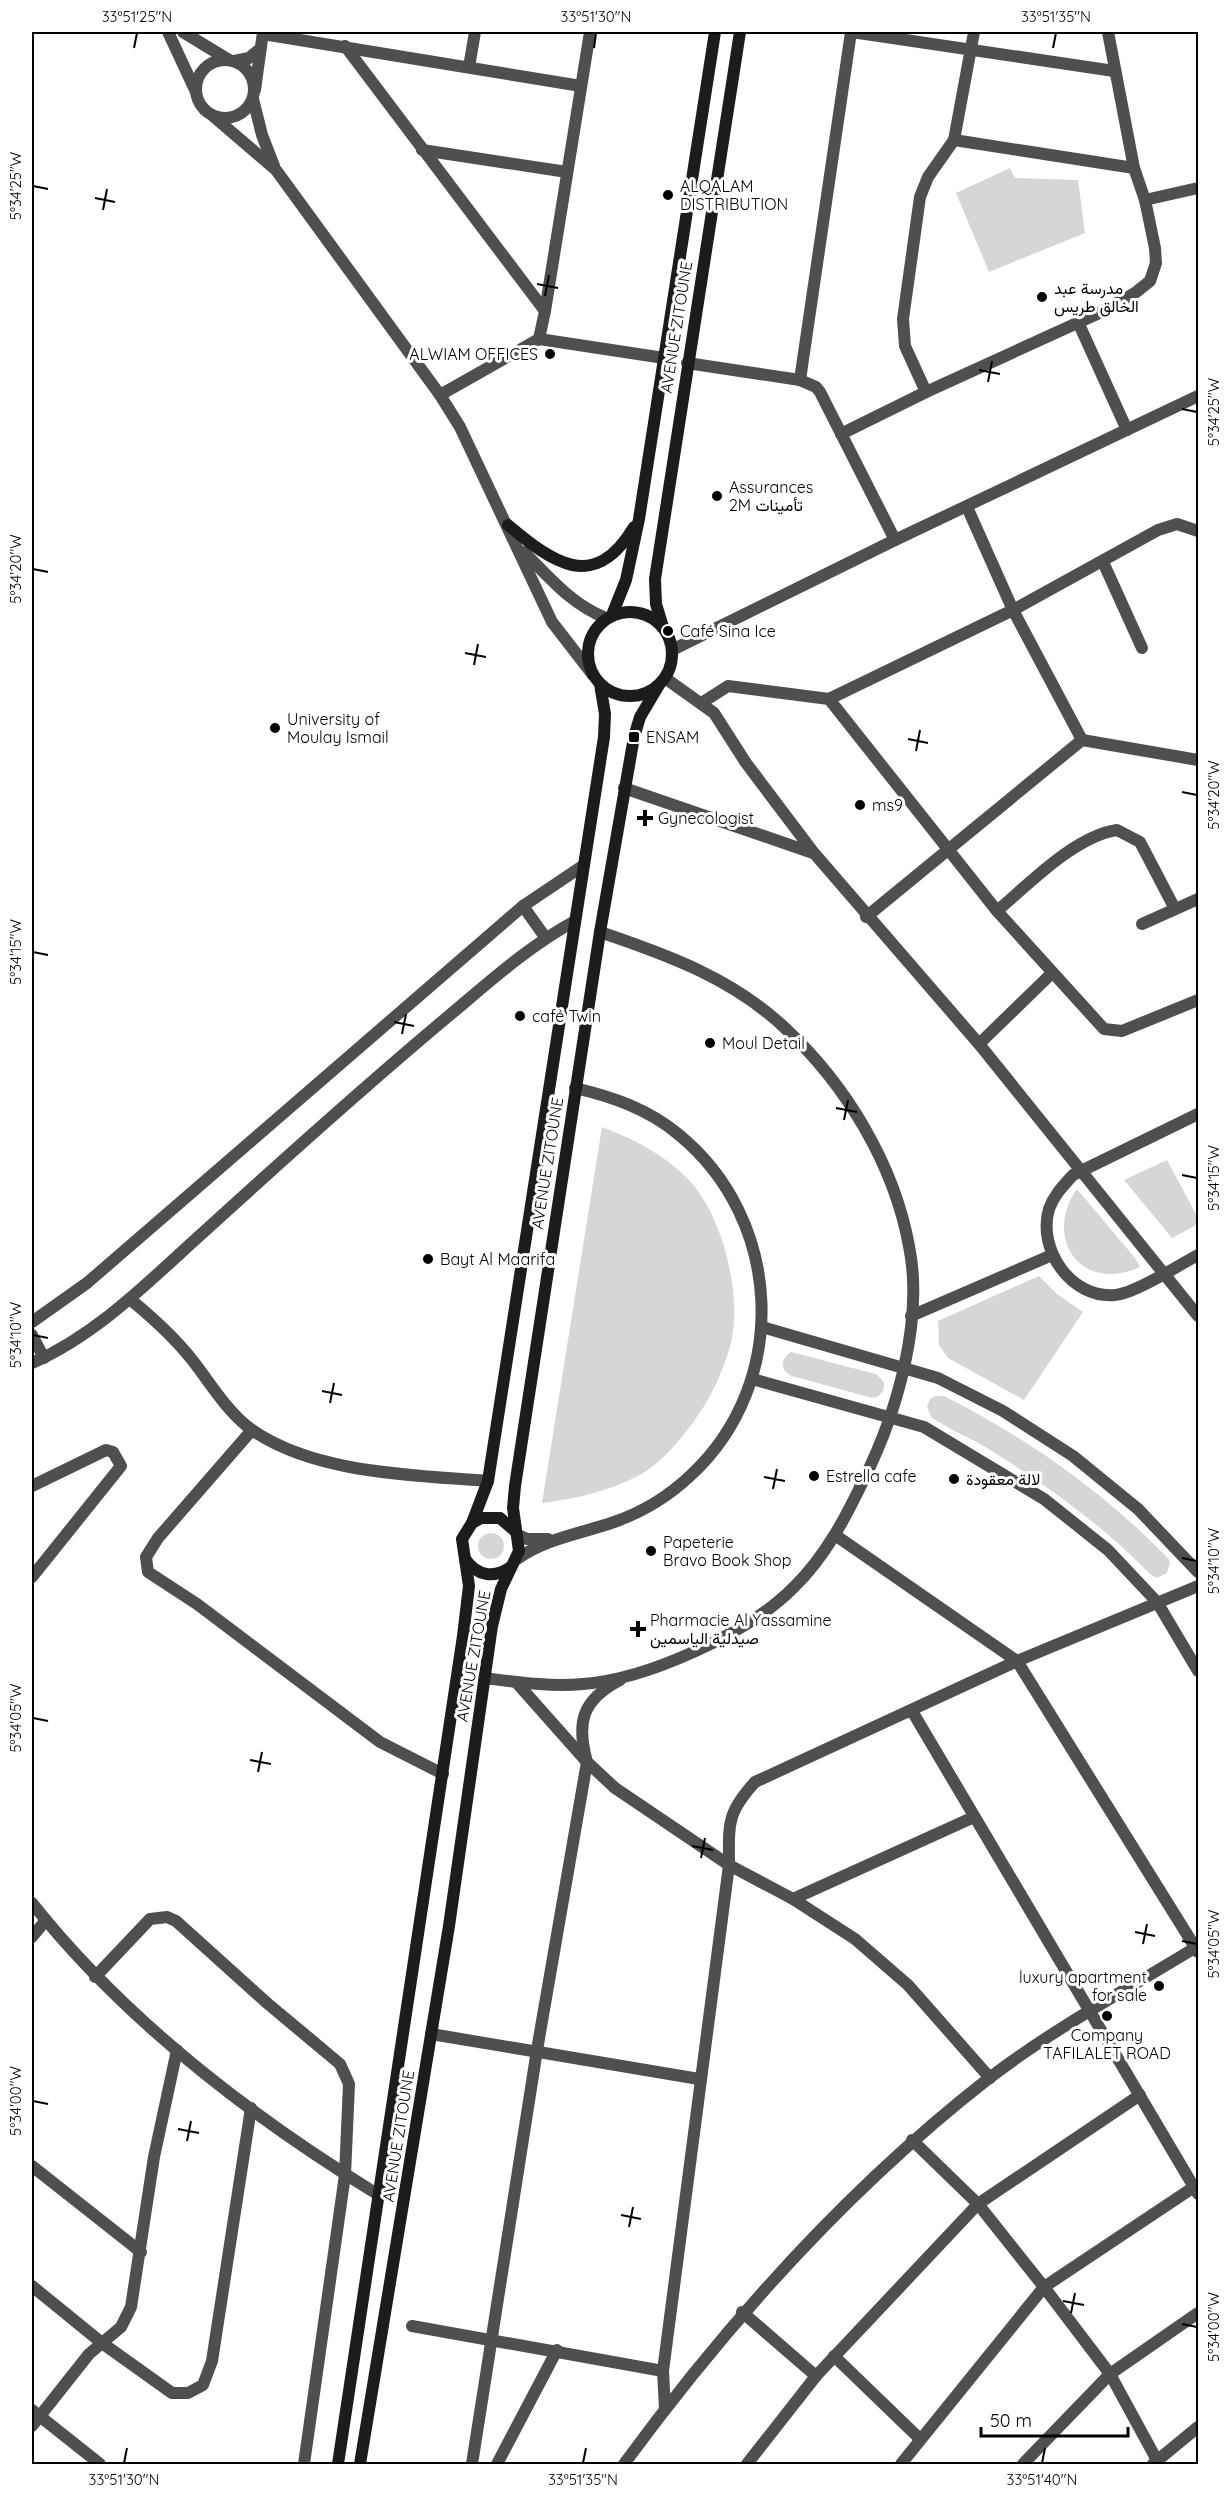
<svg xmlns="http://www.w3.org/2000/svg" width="1230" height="2496" font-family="Quicksand,Vazirmatn,sans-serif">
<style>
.green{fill:#d6d6d6}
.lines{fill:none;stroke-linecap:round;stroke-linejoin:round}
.minor{stroke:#4f4f4f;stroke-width:12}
.tertiary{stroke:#4f4f4f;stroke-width:12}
.secondary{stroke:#1c1c1c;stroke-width:12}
.ticks{fill:none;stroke:#000;stroke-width:2}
.poi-dot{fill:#000;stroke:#fff;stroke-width:2}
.labels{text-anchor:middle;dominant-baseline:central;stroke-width:6;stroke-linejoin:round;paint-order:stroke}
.poi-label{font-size:16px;fill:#000;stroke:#fff;text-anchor:start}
.street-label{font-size:16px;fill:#000;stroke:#fff}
.neatline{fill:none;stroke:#000;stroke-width:2}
.ticks-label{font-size:15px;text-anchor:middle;fill:#000}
</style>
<rect width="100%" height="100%" fill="#fff"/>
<!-- green -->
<g class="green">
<polygon points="1010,168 1015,178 1078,180 1085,233 989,272 956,193"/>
<path d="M 602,1127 C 634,1139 663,1154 687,1178 C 723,1214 745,1301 729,1350 C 719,1382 706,1407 685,1433 C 672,1449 657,1466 638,1476 C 609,1491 574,1499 542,1503 Z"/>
<polygon points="1167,1160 1198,1218 1198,1224 1172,1238 1124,1180"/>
<path d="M 1077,1189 L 1135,1258 L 1140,1267 C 1082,1294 1042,1239 1077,1189 Z"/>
<polygon points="1039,1276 1057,1294 1083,1312 1024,1400 948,1358 939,1345 938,1321"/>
<path d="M 791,1352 L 876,1374 L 884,1382 C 885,1390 881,1397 872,1398 L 792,1376 C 780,1371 780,1359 791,1352 Z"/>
<path d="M 936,1396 L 944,1396 C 1027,1438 1101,1490 1166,1556 L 1170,1562 L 1167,1573 L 1157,1578 L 1150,1574 C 1101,1524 1047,1485 987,1448 C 969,1437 948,1429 931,1417 L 927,1406 L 930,1399 Z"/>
<circle cx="491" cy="1546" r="13"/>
</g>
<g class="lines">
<!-- minor -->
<g class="minor">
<polyline points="851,32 800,380 816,387 820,392 895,540"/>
<polyline points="852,32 1114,71"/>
<polyline points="263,34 581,86"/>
<polyline points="345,46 545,311 539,339"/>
<polyline points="234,61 249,58 260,49"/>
<polyline points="469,67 475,32"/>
<polyline points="255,90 263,32"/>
<polyline points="954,140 1134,168"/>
<polyline points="422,150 567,172"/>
<polyline points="1145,200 1198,188"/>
<polyline points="545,311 590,32"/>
<polyline points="1078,322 1127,430"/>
<polyline points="687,363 800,380"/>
<polyline points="926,392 905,346 903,319 920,197 928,177 954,140 974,32"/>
<polyline points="440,395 539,339 664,358"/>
<polyline points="841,434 926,392 1097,314 1135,293 1150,281 1156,263 1155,248 1145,200 1134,168 1108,32"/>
<polyline points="967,507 1013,610 1082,740"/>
<polyline points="1103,562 1142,648"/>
<polyline points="672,650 895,540 1198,396"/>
<polyline points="665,678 714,713 746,763 814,853 979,1044 1198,1316"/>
<polyline points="829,699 997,911 1104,1029 1122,1031 1198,1000"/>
<polyline points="703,702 728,686 829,699 1013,610 1158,530 1177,524 1198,531"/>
<polyline points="624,788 813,853"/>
<polyline points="523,906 545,937"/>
<path d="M 997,911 C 1029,884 1075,836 1117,830 L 1140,842 L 1175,909"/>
<polyline points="866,917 1082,740 1198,760"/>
<polyline points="1142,924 1198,899"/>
<polyline points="979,1044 1052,973"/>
<path d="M 1198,1114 L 1073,1175 C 1063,1186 1054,1195 1049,1209 C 1037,1249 1071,1299 1115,1295 C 1134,1294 1179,1265 1198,1255"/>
<path d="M 131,1300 C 153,1318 175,1338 193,1361 C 211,1384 228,1413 252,1430 C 315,1474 414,1475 488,1481"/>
<polyline points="911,1316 1052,1255"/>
<polyline points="32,1322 87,1283 523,906 584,865"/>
<polyline points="762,1327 938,1378 1003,1411 1073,1456 1138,1509 1198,1572"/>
<polyline points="32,1335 44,1358"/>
<path d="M 32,1363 C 100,1333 152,1278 207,1229 C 285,1158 364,1087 445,1019 C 487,984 527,947 575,921"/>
<polyline points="752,1379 924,1427 1044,1499 1108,1550 1157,1602 1198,1671"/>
<polyline points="252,1430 158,1538 146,1557 148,1572 197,1604 380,1742 443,1774"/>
<polyline points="32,1486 106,1450 113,1452 121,1466 32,1577"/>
<polyline points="518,1535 527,1539 548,1539"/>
<polyline points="835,1535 1017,1661 1198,1952"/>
<path d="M 517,1559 C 547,1538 580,1534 614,1522 C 643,1512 669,1496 691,1475 C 791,1382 783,1219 678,1134 C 648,1109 613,1097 575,1088"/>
<path d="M 484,1678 C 517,1682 550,1687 583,1684 C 648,1679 749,1633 794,1587 C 825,1557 846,1517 864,1479 C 897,1413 924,1320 909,1246 C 894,1164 846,1085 786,1029 C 734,979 668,955 600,932"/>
<polyline points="516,1682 587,1762 615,1788 729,1865 793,1899 855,1939 908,1985 990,2078"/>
<polyline points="912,1711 1198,2194"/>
<polyline points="793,1899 974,1817"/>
<path d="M 32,1903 C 125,2020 250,2116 377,2194"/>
<polyline points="32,1937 46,1920"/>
<polyline points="95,1977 150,1919 167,1917 176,1921 267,2003 340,2064 349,2084 345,2175 304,2464"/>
<polyline points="431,2034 699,2079"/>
<polyline points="912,2140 978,2204 1044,2287 1110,2374 1159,2464"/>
<polyline points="32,2166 141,2252"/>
<polyline points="32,2286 102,2343 172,2393 188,2393 203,2385 212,2361 251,2108"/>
<polyline points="742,2312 816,2376"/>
<polyline points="412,2326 663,2371"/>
<polyline points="834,2356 920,2439"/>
<path d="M 665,2409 L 663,2371 L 729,1865 C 729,1824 726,1814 755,1782 L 1017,1661 L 1198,1586"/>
<polyline points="32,2410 100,2464"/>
<polyline points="32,2426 89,2354 121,2327 131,2307 154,2157 177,2050"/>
<path d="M 472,2464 L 537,2050 L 587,1762 C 576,1722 582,1700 620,1680"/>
<polyline points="497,2464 557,2350"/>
<path d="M 624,2464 C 729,2321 847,2189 988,2079 C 1053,2029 1128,1989 1198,1946"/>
<polyline points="747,2464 816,2376 978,2204 1140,2095"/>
<polyline points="901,2464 1044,2287 1194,2187"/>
<polyline points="1023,2464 1110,2374 1198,2313"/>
<polyline points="1153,2464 1198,2427"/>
</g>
<!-- tertiary -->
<g class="tertiary">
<polyline points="168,32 196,92"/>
<polyline points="183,32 229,60"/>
<circle cx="225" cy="89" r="29"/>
<polyline points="253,99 262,135 274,166"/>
<polyline points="213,116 276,170 440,395 460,427 552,622 593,675"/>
<path d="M 524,552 C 550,578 572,605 606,618"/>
</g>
<!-- secondary -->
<g class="secondary">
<path d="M 508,525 C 552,562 594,594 634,527"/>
<circle cx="630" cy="654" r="42"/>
<polyline points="612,615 626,580 639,519 715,32"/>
<polyline points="663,627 656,604 655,579 740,32"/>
<polyline points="472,1523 481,1518 500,1518 515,1531"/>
<path d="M 465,1559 C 477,1576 494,1579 511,1567"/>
<polyline points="338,2464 463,1636 469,1586 462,1539 472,1523 488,1481 604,737 605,714 600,684"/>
<polyline points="360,2464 449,1926 492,1626 501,1589 519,1551 513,1508 515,1486 600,932 634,737 640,717 659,685"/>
</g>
</g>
<!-- ticks -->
<path class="ticks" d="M 134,48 L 137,33M 594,48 L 596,33M 1053,48 L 1056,33M 33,186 L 48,189M 95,198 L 115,202M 103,210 L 107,189M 537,284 L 558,288M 545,296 L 549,275M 979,370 L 1000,374M 988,382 L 992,361M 1182,409 L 1197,412M 33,569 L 48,572M 465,653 L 486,657M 474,665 L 478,644M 908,739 L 928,743M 916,751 L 920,730M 1182,792 L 1197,795M 33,952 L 48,955M 394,1022 L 414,1026M 402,1034 L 406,1014M 836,1108 L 857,1112M 844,1120 L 848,1100M 1182,1175 L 1197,1178M 33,1335 L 48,1338M 322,1391 L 342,1395M 330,1403 L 334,1383M 764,1477 L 785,1481M 773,1489 L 777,1469M 1182,1558 L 1197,1561M 33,1718 L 48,1721M 250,1760 L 271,1764M 258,1772 L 262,1752M 692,1846 L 713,1850M 701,1858 L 705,1838M 1135,1932 L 1155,1936M 1182,1941 L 1197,1944M 1143,1944 L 1147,1924M 33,2101 L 48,2104M 178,2129 L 199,2133M 187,2141 L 191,2121M 621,2215 L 641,2219M 629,2227 L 633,2207M 1063,2301 L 1084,2305M 1071,2313 L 1075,2293M 1182,2324 L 1197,2327M 124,2463 L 127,2448M 583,2463 L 586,2448M 1042,2463 L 1045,2448"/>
<!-- markers -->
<g class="poi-dot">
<circle cx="668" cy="195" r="6"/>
<circle cx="1042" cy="297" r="6"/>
<circle cx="550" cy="354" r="6"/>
<circle cx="717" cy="496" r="6"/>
<circle cx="668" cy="631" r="6"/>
<circle cx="275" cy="728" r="6"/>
<rect x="628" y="731" width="12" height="12" rx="3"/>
<circle cx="860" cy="805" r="6"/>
<path d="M642 809h6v6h6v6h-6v6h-6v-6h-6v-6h6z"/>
<circle cx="520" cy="1016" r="6"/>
<circle cx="710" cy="1043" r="6"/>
<circle cx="428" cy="1259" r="6"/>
<circle cx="814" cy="1476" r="6"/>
<circle cx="954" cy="1479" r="6"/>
<circle cx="651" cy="1551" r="6"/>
<path d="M635 1620h6v6h6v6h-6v6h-6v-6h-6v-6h6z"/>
<circle cx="1159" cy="1986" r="6"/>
<circle cx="1107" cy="2016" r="6"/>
</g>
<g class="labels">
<!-- poi labels -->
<g class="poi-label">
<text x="680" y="186">ALQALAM<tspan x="680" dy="18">DISTRIBUTION</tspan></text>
<text x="1054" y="288">مدرسة عبد<tspan x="1054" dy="18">الخالق طريس</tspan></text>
<text x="538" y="354" text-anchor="end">ALWIAM OFFICES</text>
<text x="729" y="487">Assurances<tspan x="729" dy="18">2M تأمينات</tspan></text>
<text x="680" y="631">Café Sina Ice</text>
<text x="287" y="719">University of<tspan x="287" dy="18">Moulay Ismail</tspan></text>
<text x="646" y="737">ENSAM</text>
<text x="872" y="805">ms9</text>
<text x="658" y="818">Gynecologist</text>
<text x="532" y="1016">café Twin</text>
<text x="722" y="1043">Moul Detail</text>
<text x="440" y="1259">Bayt Al Maarifa</text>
<text x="826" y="1476">Estrella cafe</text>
<text x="966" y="1479">لالة معقودة</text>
<text x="663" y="1542">Papeterie<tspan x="663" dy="18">Bravo Book Shop</tspan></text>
<text x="650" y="1620">Pharmacie Al Yassamine<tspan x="650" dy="18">صيدلية الياسمين</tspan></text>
<text x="1147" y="1977" text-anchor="end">luxury apartment<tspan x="1147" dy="18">for sale</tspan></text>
<text x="1107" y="2035" text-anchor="middle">Company<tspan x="1107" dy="18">TAFILALET ROAD</tspan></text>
</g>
<!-- street labels -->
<g class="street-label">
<text transform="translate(676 327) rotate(-81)">AVENUE ZITOUNE</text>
<text transform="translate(547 1163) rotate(-81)">AVENUE ZITOUNE</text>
<text transform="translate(473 1656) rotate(-80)">AVENUE ZITOUNE</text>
<text transform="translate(398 2136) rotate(-81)">AVENUE ZITOUNE</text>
</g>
</g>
<!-- border -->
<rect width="1230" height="2496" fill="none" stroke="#ffffff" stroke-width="66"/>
<!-- scale -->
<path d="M981 2427v9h147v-9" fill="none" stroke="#000000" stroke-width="3"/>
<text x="990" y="2427" font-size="18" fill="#000000" stroke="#ffffff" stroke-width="4.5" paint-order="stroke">50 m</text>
<rect x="33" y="33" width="1164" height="2430" class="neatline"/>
<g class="ticks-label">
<text x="137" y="22">33°51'25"N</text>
<text x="596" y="22">33°51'30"N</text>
<text x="1056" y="22">33°51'35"N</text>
<text transform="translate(16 186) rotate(-90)" y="5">5°34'25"W</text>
<text transform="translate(1214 412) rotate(-90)" y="5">5°34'25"W</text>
<text transform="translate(16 569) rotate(-90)" y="5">5°34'20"W</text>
<text transform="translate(1214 795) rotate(-90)" y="5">5°34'20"W</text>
<text transform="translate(16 952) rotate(-90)" y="5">5°34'15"W</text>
<text transform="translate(1214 1178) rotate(-90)" y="5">5°34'15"W</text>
<text transform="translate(16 1335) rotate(-90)" y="5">5°34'10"W</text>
<text transform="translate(1214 1561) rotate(-90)" y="5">5°34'10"W</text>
<text transform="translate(16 1718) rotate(-90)" y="5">5°34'05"W</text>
<text transform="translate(1214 1944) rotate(-90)" y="5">5°34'05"W</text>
<text transform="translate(16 2101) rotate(-90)" y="5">5°34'00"W</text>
<text transform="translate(1214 2327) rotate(-90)" y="5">5°34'00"W</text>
<text x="124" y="2485">33°51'30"N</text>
<text x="583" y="2485">33°51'35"N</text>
<text x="1042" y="2485">33°51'40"N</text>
</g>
</svg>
